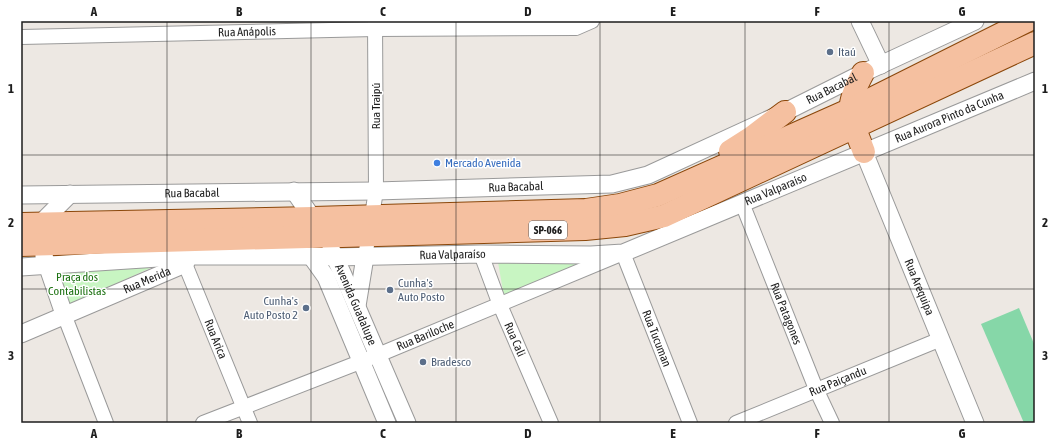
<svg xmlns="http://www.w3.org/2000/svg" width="1056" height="444" font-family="'Asap Condensed',sans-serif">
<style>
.park{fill:#c8f5c2}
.pitch{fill:#86d7a8}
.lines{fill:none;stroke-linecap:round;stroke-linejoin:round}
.minor-casing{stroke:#9a9a9a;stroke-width:16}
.tertiary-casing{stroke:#9a9a9a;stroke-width:19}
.primary-casing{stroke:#8b470a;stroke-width:24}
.minor{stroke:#fff;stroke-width:14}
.tertiary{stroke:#fff;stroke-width:17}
.primary{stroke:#f5c0a0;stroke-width:22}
.grid{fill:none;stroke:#1d1d1d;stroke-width:1;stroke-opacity:0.55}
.service-dot{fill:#5c6f8a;stroke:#fff;stroke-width:1.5}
.shop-dot{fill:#3f7fe0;stroke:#fff;stroke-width:1.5}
.labels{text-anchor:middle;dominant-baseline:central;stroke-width:3;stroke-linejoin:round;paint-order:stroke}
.shield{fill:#fff;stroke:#616161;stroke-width:1}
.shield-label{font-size:11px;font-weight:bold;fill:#1d1d1d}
.street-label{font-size:12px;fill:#1d1d1d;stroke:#fff}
.service-label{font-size:12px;fill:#4e5e75;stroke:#fff;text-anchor:start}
.shop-label{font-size:12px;fill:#366cbe;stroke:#fff;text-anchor:start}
.park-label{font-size:12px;fill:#1e7213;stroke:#fff}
.neatline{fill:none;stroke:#1d1d1d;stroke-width:1.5}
.grid-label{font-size:13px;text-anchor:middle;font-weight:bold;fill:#1d1d1d}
</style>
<rect width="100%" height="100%" fill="#ede8e3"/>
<!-- park -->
<g class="park">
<polygon points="599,260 504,297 498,262"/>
<polygon points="159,264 69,305 55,269"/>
</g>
<!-- pitch -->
<polygon class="pitch" points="1019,308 1035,346 1035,423 1024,423 981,324"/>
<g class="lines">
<!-- minor casing -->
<g class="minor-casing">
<g id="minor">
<path id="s1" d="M 21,37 L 375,29 L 576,28 L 592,21"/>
<path id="s2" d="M 742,203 L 816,389 L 832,423"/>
<path id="s3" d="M 481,254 L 500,305 L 551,423"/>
<polyline points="365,257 376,191 375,21"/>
<path id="s4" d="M 185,264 L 250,423"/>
<polyline points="65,317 106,423"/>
<path id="s5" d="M 203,423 L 378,355 L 623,253 L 690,423"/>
<path id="s6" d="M 736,423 L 941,339"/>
</g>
</g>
<!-- tertiary casing -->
<g class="tertiary-casing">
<g id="tertiary">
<polyline points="860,21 881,65"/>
<path id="s7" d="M 864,152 L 975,423"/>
<polyline points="294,191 318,226"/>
<path id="s8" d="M 21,195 L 376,191 L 612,184 L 648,175 L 785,112 L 863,73 L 975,21"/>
<polyline points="41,230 41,223 70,194"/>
<path id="s9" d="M 331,249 L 344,277 L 407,423"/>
<polyline points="44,256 65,317"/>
<polyline points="311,256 326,277 387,423"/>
<path id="s10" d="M 21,267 L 189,256 L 311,256 L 334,257 L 481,254 L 591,255 L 623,253 L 1035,81"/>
<polyline points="357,306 365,257"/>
<path id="s11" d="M 21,334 L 185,264 L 189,256"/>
</g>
</g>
<!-- primary casing -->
<g class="primary-casing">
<g id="primary">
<path d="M 863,73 C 843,110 850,115 864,152"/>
<polyline points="730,151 752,137 785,112"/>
<polyline points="21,224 313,218 586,210 620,205 658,195 849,110 1027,21"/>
<polyline points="21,245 585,229 625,225 664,216 1035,43"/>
</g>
</g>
<!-- minor -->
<use href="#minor" class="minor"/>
<!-- tertiary -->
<use href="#tertiary" class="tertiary"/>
<!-- primary -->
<use href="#primary" class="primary"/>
</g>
<!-- grid -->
<path class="grid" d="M 167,21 L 167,423M 311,21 L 311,423M 456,21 L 456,423M 600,21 L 600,423M 745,21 L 745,423M 889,21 L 889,423M 21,155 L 1035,155M 21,289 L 1035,289"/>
<!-- markers -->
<g class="service-dot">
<circle cx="830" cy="52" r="4"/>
<circle cx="390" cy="290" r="4"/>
<circle cx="306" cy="308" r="4"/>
<circle cx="423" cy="362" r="4"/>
</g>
<circle class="shop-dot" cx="437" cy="163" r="4"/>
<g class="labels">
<!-- shield labels -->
<rect class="shield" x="529" y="221" width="38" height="18" rx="3"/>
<g class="shield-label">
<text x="548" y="230">SP-066</text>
</g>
<!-- street labels -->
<g class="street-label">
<text stroke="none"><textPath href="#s1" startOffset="226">Rua Anápolis</textPath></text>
<text stroke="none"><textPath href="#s8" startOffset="831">Rua Bacabal</textPath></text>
<text transform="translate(376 106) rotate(-90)">Rua Traipú</text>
<text stroke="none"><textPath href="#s10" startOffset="956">Rua Aurora Pinto da Cunha</textPath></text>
<text stroke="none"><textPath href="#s8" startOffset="495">Rua Bacabal</textPath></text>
<text stroke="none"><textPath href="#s10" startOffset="768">Rua Valparaíso</textPath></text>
<text stroke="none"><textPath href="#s8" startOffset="171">Rua Bacabal</textPath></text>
<text stroke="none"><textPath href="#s10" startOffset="432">Rua Valparaíso</textPath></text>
<text stroke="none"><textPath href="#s11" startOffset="137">Rua Merida</textPath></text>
<text stroke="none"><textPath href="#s7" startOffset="146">Rua Arequipa</textPath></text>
<text stroke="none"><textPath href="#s9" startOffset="61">Avenida Guadalupe</textPath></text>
<text stroke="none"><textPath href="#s2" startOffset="119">Rua Patagones</textPath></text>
<text stroke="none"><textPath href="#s5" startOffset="239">Rua Bariloche</textPath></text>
<text stroke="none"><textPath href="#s5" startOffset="545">Rua Tucuman</textPath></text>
<text stroke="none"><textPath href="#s4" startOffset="81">Rua Arica</textPath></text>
<text stroke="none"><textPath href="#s3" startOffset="92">Rua Cali</textPath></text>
<text stroke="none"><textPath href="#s6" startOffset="110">Rua Paiçandu</textPath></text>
</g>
<!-- service labels -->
<g class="service-label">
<text x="838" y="52">Itaú</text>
<text x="398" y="283">Cunha's<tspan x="398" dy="14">Auto Posto</tspan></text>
<text x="298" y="301" text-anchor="end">Cunha's<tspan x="298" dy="14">Auto Posto 2</tspan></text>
<text x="431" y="362">Bradesco</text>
</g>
<!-- shop labels -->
<g class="shop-label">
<text x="445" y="163">Mercado Avenida</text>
</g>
<!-- park labels -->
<g class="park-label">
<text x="77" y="277">Praça dos<tspan x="77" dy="14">Contabilistas</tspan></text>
</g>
</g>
<!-- border -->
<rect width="1056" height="444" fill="none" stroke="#ffffff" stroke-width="44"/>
<rect x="22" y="22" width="1012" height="400" class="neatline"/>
<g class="grid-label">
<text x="94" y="16">A</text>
<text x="239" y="16">B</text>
<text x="383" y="16">C</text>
<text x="528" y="16">D</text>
<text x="673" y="16">E</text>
<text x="817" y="16">F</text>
<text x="962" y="16">G</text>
<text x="11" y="93">1</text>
<text x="1045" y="93">1</text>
<text x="11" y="227">2</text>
<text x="1045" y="227">2</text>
<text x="11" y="360">3</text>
<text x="1045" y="360">3</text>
<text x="94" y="438">A</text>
<text x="239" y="438">B</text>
<text x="383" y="438">C</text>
<text x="528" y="438">D</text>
<text x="673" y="438">E</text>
<text x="817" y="438">F</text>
<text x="962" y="438">G</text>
</g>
</svg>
